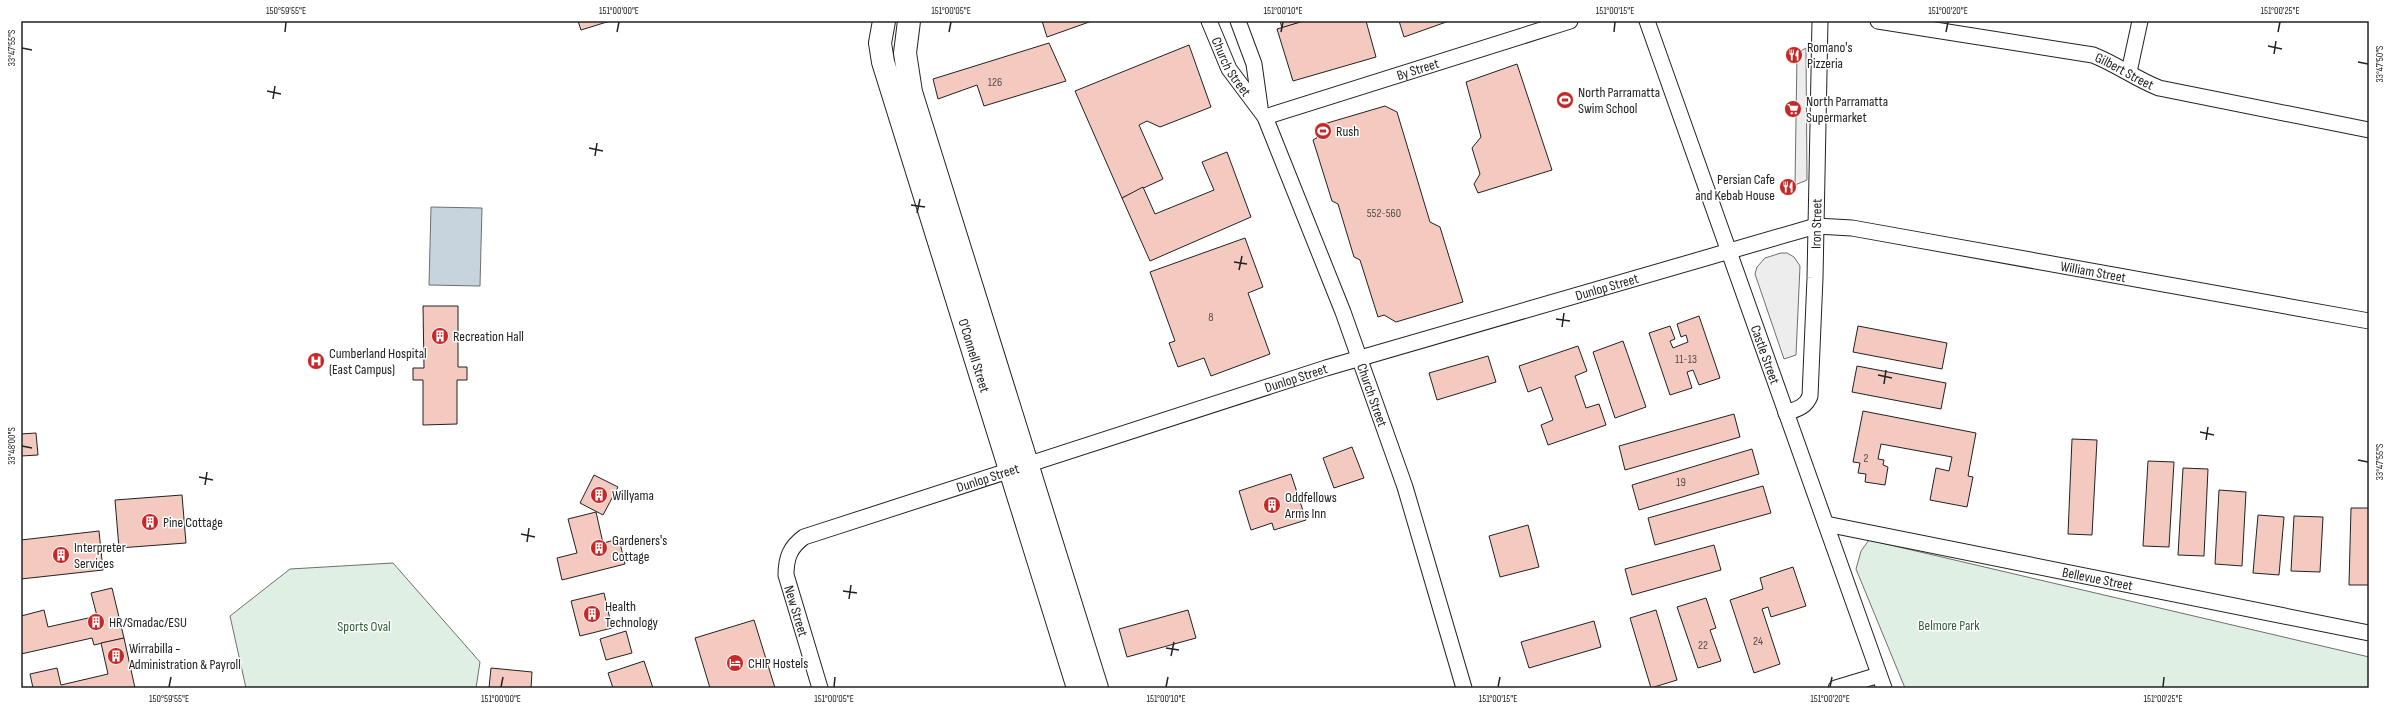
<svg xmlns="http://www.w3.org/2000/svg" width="2390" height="709" font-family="'Sofia Sans Condensed',sans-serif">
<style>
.green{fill:#e0efe3;stroke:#6f6f6f}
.parking{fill:#ededed;stroke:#6f6f6f}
.water{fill:#c7d3dd;stroke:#6f6f6f}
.building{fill:#f3c9c0;stroke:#222}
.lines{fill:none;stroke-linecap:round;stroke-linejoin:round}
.street-casing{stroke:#222;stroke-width:17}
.primary-casing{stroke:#222;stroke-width:24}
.street{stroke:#fff;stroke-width:15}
.primary{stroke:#fff;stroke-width:22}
.ticks{fill:none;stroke:#222;stroke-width:1.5}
.labels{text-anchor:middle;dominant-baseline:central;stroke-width:3;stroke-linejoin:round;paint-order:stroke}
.number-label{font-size:12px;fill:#564c4a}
.poi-label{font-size:14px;fill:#222;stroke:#fff;text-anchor:start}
.street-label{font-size:14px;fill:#222;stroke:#fff}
.park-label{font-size:14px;fill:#2f5e38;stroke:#fff}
.neatline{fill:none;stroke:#222;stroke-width:1.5}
.ticks-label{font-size:10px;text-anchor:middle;fill:#222}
</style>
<rect width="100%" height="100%" fill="#fff"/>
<!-- green -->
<g class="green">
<polygon points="1869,540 2369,657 2369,688 1905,688 1856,569 1861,551"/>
<polygon points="393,563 480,662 476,688 246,688 230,616 290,569"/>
</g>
<!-- parking -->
<g class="parking">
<polygon points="1806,48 1807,180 1795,185 1797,53"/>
<polygon points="1781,253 1787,253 1794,257 1800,266 1796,355 1784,359 1755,274 1757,267 1765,258"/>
</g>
<!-- water -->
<polygon class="water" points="431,207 482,208 480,286 429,285"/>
<!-- building -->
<g class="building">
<polygon points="578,21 610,21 581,30"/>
<polygon points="1042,21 1092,21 1047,37"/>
<polygon points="1280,21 1304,21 1282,28"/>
<polygon points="1304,21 1366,21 1376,57 1293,81 1277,29"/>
<polygon points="1399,21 1449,21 1404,37"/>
<polygon points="1049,43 1066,81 984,106 977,85 938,99 933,79"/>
<polygon points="1189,45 1211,107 1160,127 1147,121 1139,125 1163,179 1122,198 1075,91"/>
<polygon points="1517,64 1552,170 1478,193 1474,184 1480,174 1472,148 1481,137 1466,82"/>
<polygon points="1385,106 1397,112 1430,222 1440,227 1463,302 1396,322 1384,315 1378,317 1360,260 1354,257 1338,204 1332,201 1313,140 1318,137 1324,124"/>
<polygon points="1227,152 1251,217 1150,261 1122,198 1143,187 1155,214 1214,190 1202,162"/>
<polygon points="1245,238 1263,287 1248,293 1270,354 1211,376 1204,358 1178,367 1169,343 1175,341 1150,272"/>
<polygon points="423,306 458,306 458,367 467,367 467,380 457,380 457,424 423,425 423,380 413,380 413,368 424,368"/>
<polygon points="1699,316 1720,378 1699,385 1693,370 1687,372 1692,388 1670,395 1649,333 1670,326 1675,339 1670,341 1673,348 1688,342 1686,335 1681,337 1677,324"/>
<polygon points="1858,326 1947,343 1942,369 1853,352"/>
<polygon points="1623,341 1646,407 1615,418 1593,352"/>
<polygon points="1578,346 1587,371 1575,376 1586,408 1599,404 1606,425 1548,445 1541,425 1553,420 1541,387 1528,392 1519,366"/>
<polygon points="1488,356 1496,382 1437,400 1429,373"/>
<polygon points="1857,366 1946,383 1941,409 1852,392"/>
<polygon points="1863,411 1976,433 1968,476 1973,477 1967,507 1930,500 1936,468 1949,471 1952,457 1881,444 1878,459 1884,460 1883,465 1888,467 1885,485 1865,482 1866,474 1858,473 1860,463 1853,462"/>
<polygon points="1734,414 1740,437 1625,470 1619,446"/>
<polygon points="36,433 38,455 21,456 21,434"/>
<polygon points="2072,439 2097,440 2092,535 2068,534"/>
<polygon points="1352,447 1364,478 1334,488 1323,458"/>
<polygon points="1752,449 1759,474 1639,510 1632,485"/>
<polygon points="2148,461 2174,462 2169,547 2143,546"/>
<polygon points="2183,468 2208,469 2204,556 2178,555"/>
<polygon points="1291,474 1306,520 1274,530 1272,523 1251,530 1239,491"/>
<polygon points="594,475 618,487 603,515 580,503"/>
<polygon points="1763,486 1771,513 1655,545 1648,518"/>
<polygon points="2219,490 2246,492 2242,566 2215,564"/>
<polygon points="182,495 186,543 119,548 115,500"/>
<polygon points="2351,508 2369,508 2369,585 2349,585"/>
<polygon points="596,512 603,543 619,539 625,564 562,580 557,558 577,553 568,519"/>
<polygon points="2258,515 2284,517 2279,575 2253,573"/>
<polygon points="2294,516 2323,517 2320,572 2291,571"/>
<polygon points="1528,525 1539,567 1500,577 1489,536"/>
<polygon points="99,531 103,570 21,579 21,540"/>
<polygon points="1714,545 1721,570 1632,595 1625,569"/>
<polygon points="1793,567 1806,606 1771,617 1768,607 1762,609 1780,664 1754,673 1730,600 1763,589 1760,578"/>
<polygon points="112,588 124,638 94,645 92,638 21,654 21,616 44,610 48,627 97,616 91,593"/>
<polygon points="604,593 612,628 580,636 571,601"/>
<polygon points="1706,598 1716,628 1710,630 1721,661 1698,668 1677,607"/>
<polygon points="1188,610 1196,638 1127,657 1119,629"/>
<polygon points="1656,610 1677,680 1651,688 1630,618"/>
<polygon points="754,620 775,688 710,688 695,638"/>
<polygon points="1594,621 1601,647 1529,668 1521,642"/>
<polygon points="626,631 632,653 606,660 600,639"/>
<polygon points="124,638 135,688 33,688 30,674 57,668 61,685 108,674 101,643"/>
<polygon points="644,661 653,688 613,688 608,673"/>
<polygon points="491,668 532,672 531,688 489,688"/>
</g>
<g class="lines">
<!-- street casing -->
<g class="street-casing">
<g id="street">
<path id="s1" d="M 1209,21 L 1229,69 L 1265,117 L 1343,312 L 1405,487 L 1464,688"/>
<polyline points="1238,21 1254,64 1260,107"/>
<path id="s2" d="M 1647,21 L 1884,688"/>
<path id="s3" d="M 1878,21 L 2093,55 C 2116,64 2136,79 2159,88 L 2369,130"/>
<polyline points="2129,72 2140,21"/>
<path id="s4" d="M 1265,117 L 1570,21"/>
<path id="s5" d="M 1786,413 C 1797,409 1806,407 1810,396 L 1815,278 L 1820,21"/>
<path id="s6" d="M 1826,524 L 2369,633"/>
<path id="s7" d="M 820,688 L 786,575 C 786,558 790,547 804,537 L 1326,368 L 1816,226 L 1852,228 L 2369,321"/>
<polyline points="1836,688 1879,675"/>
</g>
</g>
<!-- primary casing -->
<g class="primary-casing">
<g id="primary">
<path id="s8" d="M 884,21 L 880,43 L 883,62 L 1078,688"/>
<polyline points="909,21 905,53 911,92 1097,688"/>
</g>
</g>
<!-- street -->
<use href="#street" class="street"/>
<!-- primary -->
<use href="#primary" class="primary"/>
</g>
<!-- ticks -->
<path class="ticks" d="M 285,32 L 286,22M 617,32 L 619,22M 949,32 L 951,22M 1281,32 L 1283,22M 1614,32 L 1615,22M 1946,32 L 1948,22M 2278,32 L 2280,22M 2268,46 L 2282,49M 22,48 L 32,50M 2274,54 L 2276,41M 2358,62 L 2368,64M 267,91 L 281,94M 273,99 L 275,86M 589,148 L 603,151M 595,156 L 597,143M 911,205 L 925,207M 917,213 L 920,199M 1234,262 L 1247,264M 1239,270 L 1242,256M 1556,319 L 1570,321M 1562,327 L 1564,313M 1878,375 L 1892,378M 1884,384 L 1886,370M 2200,432 L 2214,435M 2206,440 L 2208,427M 22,446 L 32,448M 2358,460 L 2368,462M 199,477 L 213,480M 205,485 L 207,472M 521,534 L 535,537M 527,542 L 529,528M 843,591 L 857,593M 849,599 L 851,585M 1166,648 L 1179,650M 1171,656 L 1174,642M 169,687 L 171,677M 501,687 L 503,677M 834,687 L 835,677M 1166,687 L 1168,677M 1498,687 L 1500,677M 1830,687 L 1832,677M 2163,687 L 2164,677"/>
<!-- icons -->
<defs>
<g id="restaurant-disc" transform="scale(0.9)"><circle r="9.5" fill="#c62828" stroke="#fff"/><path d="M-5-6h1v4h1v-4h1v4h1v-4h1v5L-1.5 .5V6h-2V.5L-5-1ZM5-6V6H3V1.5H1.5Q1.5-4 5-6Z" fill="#fff"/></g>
<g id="stadium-disc" transform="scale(0.9)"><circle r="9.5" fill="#c62828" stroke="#fff"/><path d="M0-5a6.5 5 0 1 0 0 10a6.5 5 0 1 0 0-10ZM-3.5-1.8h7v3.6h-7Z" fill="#fff"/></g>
<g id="supermarket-disc" transform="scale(0.9)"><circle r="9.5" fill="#c62828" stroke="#fff"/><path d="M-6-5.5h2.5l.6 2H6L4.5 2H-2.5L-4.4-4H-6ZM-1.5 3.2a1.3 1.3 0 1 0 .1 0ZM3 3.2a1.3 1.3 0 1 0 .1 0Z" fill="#fff"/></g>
<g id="building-disc" transform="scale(0.9)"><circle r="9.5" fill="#c62828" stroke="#fff"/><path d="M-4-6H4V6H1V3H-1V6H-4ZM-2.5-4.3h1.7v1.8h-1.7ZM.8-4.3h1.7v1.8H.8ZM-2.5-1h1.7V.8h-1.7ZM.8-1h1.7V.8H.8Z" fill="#fff"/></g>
<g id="hospital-disc" transform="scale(0.9)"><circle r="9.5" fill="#c62828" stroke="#fff"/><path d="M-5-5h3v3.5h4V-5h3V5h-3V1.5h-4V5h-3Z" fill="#fff"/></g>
<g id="hotel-disc" transform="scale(0.9)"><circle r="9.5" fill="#c62828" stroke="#fff"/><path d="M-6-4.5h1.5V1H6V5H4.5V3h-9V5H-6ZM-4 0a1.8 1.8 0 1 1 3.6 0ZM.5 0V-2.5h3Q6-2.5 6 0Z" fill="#fff"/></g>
</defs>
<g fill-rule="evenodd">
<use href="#restaurant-disc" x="1794" y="55"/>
<use href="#stadium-disc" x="1565" y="100"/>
<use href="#supermarket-disc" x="1793" y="109"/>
<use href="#stadium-disc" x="1323" y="131"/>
<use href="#restaurant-disc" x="1788" y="187"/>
<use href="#building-disc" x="440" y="336"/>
<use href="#hospital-disc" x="316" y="361"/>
<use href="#building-disc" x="599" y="495"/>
<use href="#building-disc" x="1272" y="505"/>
<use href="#building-disc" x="150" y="522"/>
<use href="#building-disc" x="599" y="548"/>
<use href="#building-disc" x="61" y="555"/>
<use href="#building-disc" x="592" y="614"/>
<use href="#building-disc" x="96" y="622"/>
<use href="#building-disc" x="116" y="656"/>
<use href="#hotel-disc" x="735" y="663"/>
</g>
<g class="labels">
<!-- number labels -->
<g class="number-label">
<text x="995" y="82">126</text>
<text x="1384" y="213">552-560</text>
<text x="1211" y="317">8</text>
<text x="1686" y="359">11-13</text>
<text x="1866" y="458">2</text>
<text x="1681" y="482">19</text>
<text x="1758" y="641">24</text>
<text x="1703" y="645">22</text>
</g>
<!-- poi labels -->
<g class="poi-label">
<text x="1807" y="47">Romano's<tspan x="1807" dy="16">Pizzeria</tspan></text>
<text x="1578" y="92">North Parramatta<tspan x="1578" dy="16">Swim School</tspan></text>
<text x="1806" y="101">North Parramatta<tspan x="1806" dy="16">Supermarket</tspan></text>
<text x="1336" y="131">Rush</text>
<text x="1775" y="179" text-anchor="end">Persian Cafe<tspan x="1775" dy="16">and Kebab House</tspan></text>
<text x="453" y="336">Recreation Hall</text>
<text x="329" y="353">Cumberland Hospital<tspan x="329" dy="16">(East Campus)</tspan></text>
<text x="612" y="495">Willyama</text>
<text x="1285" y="497">Oddfellows<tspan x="1285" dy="16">Arms Inn</tspan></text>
<text x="163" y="522">Pine Cottage</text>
<text x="612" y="540">Gardeners's<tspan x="612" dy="16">Cottage</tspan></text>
<text x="74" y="547">Interpreter<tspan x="74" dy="16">Services</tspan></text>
<text x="605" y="606">Health<tspan x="605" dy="16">Technology</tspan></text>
<text x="109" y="622">HR/Smadac/ESU</text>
<text x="129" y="648">Wirrabilla -<tspan x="129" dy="16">Administration &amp; Payroll</tspan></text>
<text x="748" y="663">CHIP Hostels</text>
</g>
<!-- street labels -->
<g class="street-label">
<text stroke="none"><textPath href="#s1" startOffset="51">Church Street</textPath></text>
<text stroke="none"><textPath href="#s4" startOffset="160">By Street</textPath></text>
<text stroke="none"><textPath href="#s3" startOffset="253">Gilbert Street</textPath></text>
<text stroke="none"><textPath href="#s5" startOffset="203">Iron Street</textPath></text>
<text stroke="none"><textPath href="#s7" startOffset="1502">William Street</textPath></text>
<text stroke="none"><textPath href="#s7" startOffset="1003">Dunlop Street</textPath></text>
<text stroke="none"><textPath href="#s2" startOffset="354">Castle Street</textPath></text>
<text stroke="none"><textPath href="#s8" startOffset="349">O'Connell Street</textPath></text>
<text stroke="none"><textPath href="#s7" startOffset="679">Dunlop Street</textPath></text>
<text stroke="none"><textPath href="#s1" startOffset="410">Church Street</textPath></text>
<text stroke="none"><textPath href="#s7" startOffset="355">Dunlop Street</textPath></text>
<text stroke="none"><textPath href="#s6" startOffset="277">Bellevue Street</textPath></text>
<text transform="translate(796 611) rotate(73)">New Street</text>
</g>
<!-- park labels -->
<g class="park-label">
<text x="1949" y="625">Belmore Park</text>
<text x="364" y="626">Sports Oval</text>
</g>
</g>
<!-- border -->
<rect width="2390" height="709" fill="none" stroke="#ffffff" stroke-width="44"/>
<rect x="22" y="22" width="2346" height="665" class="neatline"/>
<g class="ticks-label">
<text x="286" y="14">150°59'55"E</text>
<text x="619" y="14">151°00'00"E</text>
<text x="951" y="14">151°00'05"E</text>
<text x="1283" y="14">151°00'10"E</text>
<text x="1615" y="14">151°00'15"E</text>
<text x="1948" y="14">151°00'20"E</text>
<text x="2280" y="14">151°00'25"E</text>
<text transform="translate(11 48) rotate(-90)" y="4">33°47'55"S</text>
<text transform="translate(2379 64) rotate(-90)" y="4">33°47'50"S</text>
<text transform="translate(11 446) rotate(-90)" y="4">33°48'00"S</text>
<text transform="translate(2379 462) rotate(-90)" y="4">33°47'55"S</text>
<text x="169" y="702">150°59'55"E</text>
<text x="501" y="702">151°00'00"E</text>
<text x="834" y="702">151°00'05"E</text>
<text x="1166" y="702">151°00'10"E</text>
<text x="1498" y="702">151°00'15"E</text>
<text x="1830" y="702">151°00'20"E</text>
<text x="2163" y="702">151°00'25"E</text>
</g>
</svg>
